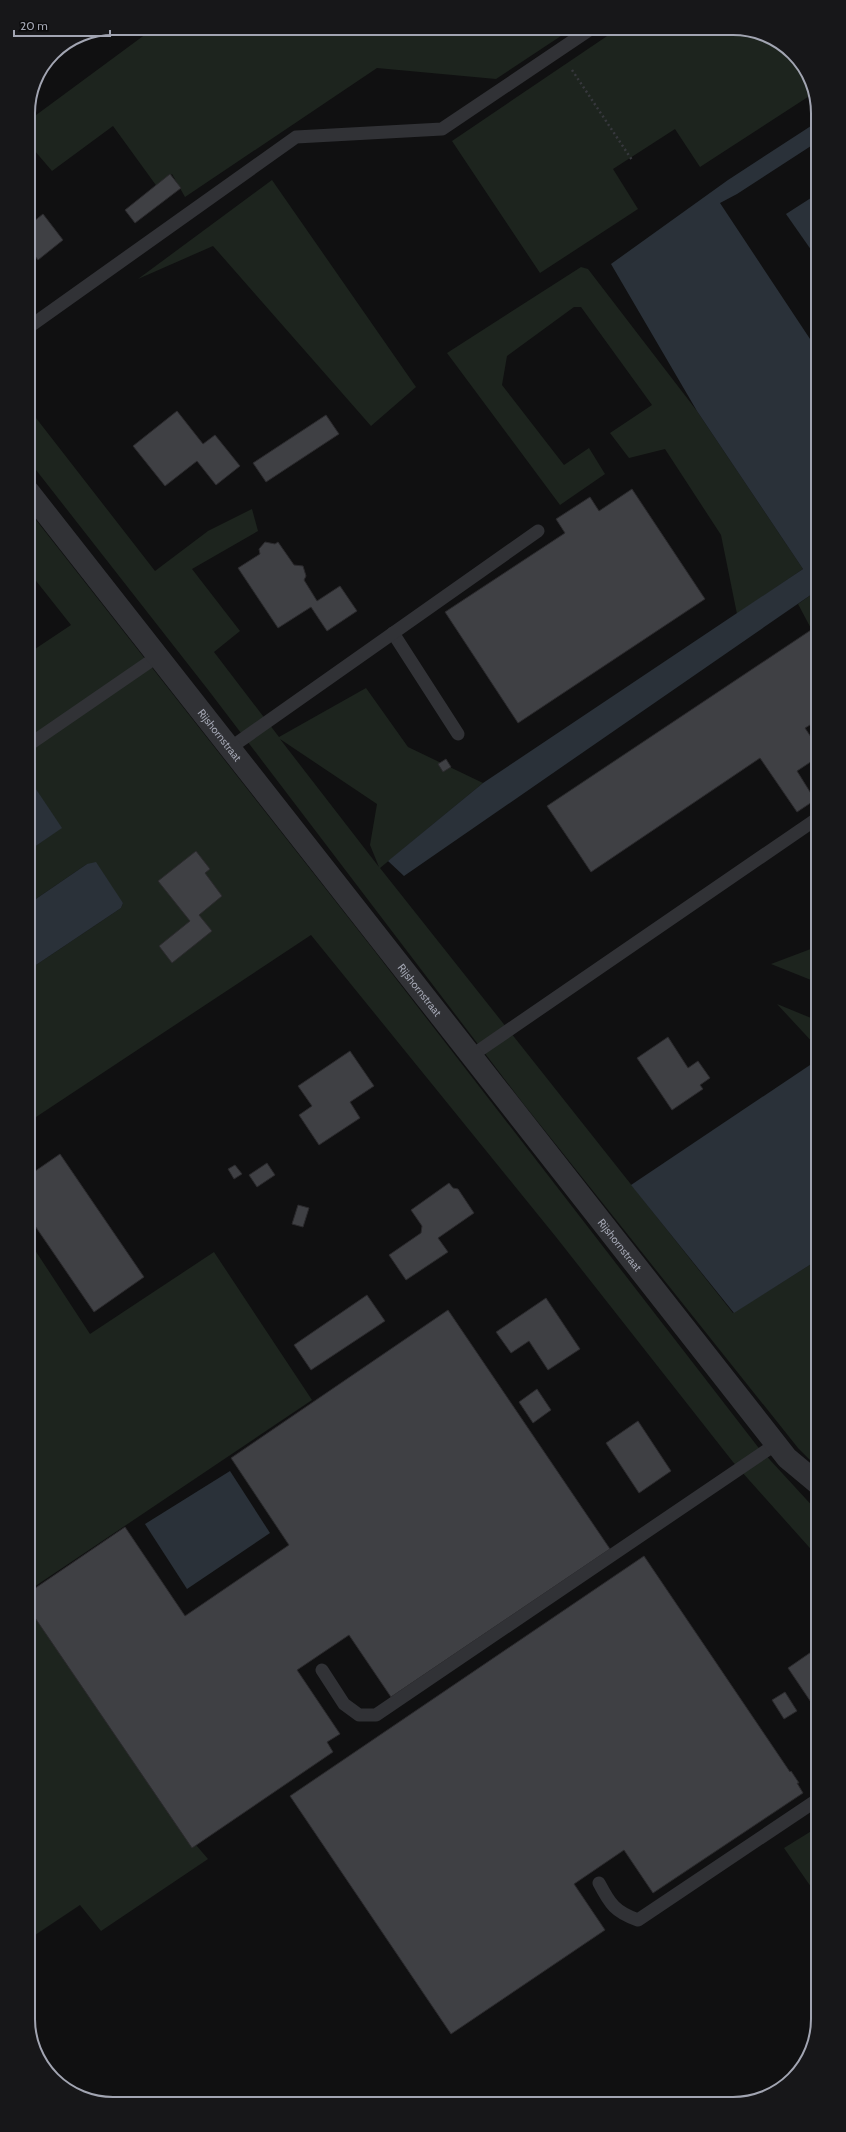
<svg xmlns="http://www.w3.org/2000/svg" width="846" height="2132" font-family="Cabin,sans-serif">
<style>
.green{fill:#1d241e;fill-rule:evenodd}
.water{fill:#2a3139}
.building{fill:#3f4044;stroke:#2b2a2d}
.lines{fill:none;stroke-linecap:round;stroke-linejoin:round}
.path{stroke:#37383d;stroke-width:2.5;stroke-dasharray:2 3;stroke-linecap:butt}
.service{stroke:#313236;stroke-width:13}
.minor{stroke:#313236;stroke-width:22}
.labels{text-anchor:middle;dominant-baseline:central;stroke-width:4;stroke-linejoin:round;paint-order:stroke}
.street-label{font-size:11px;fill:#a2a5b2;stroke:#0b0b0c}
.rim{fill:none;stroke:#a2a5b2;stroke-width:2}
</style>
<rect width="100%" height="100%" fill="#101011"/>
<!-- green -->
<g class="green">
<polygon points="154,28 573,28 496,79 377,68 185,197 172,174 158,188 113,126 52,171 28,143 28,121"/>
<polygon points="619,28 739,28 785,46 814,86 814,93 700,167 675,129 613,169 638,209 540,273 452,141"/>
<polygon points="272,180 416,387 371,426 213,246 138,279"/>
<polygon points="581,267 588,269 697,411 803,569 737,614 721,535 665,449 629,458 610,433 652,405 581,307 574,307 507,356 502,385 564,465 589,448 605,474 560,505 447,353"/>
<path d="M 29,409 L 155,571 L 208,531 L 252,509 L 258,531 L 192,569 L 240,631 L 214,652 L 279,737 L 366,688 L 408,747 L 483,783 L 380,868 L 733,1313 L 816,1261 L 817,1467 L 798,1448 L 522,1102 L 209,691 L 29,461 ZM 280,739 L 377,804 L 370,845 L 379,867 Z"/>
<polygon points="29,511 373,949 758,1447 817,1511 817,1556 733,1462 556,1237 311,935 30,1121 30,969 121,908 123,903 87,864 30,903 30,850 61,828 30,780 29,653 71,625 29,572"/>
<polygon points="815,592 815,636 798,604"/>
<polygon points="816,947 816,982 771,964"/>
<polygon points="777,1004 816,1020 816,1046"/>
<polygon points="31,1244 90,1334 214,1252 312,1400 31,1589"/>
<polygon points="31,1608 196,1845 208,1859 101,1931 80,1905 32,1937"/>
<polygon points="818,1827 818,1897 784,1848"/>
</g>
<!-- water -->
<g class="water">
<polygon points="814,124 814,144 737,194 720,203 814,345 815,592 404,876 388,861 483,783 803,569 697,411 611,264 728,180"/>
<polygon points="814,196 814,254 786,214"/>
<polygon points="30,780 62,828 30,850"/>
<polygon points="96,862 123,903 121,908 30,969 30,903 87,864"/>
<polygon points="816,1061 816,1261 734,1313 631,1185"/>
<polygon points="230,1471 270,1533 187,1589 145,1524"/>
</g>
<!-- building -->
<g class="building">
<polygon points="170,174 181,188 135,223 125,210"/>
<polygon points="43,214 63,240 38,260 28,247 28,226"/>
<polygon points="177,411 203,444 215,435 240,466 216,485 197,461 165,486 133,446"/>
<polygon points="326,415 339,434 266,482 253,463"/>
<polygon points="632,489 705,599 518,723 445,612 565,533 556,519 590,497 599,511"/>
<polygon points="265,542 275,544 278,542 294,565 303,566 306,576 304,580 317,601 340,586 357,611 327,631 311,607 278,628 238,568 260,554 259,549"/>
<polygon points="811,630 815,636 815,722 805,728 815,743 815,759 797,771 815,800 797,812 760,758 591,872 547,806"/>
<polygon points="446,759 451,767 443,772 438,764"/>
<polygon points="196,851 210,869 205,873 222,896 199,915 212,931 172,963 159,946 190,921 158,881"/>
<polygon points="668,1037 688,1068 698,1061 710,1078 700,1085 703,1089 672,1110 637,1058"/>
<polygon points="350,1051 374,1086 350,1102 360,1118 319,1145 299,1115 312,1106 298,1086"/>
<polygon points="60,1154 144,1277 94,1312 31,1220 31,1174"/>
<polygon points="267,1163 275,1175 257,1187 249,1175"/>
<polygon points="235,1165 242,1174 234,1179 228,1169"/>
<polygon points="449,1183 453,1188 458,1189 474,1213 438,1238 448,1252 406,1280 389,1255 421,1233 422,1226 411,1210"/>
<polygon points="298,1205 309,1208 303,1227 292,1224"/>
<polygon points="367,1295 385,1321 311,1370 294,1345"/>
<polygon points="546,1298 580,1349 548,1370 529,1341 511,1353 496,1332"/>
<polygon points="448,1310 610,1549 391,1697 349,1635 297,1670 340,1734 327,1742 333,1752 192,1848 31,1612 31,1591 125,1527 185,1616 289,1545 231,1458"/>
<polygon points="537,1389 551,1410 533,1423 519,1402"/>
<polygon points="638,1421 671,1471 639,1493 606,1443"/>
<polygon points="644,1556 790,1772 791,1771 799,1783 797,1783 803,1793 653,1893 624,1850 574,1884 605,1930 451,2034 290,1796"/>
<polygon points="817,1648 817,1711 788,1668"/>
<polygon points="785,1692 797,1711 784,1719 772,1700"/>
</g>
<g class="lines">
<!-- path -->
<polyline class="path" points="572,70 632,160"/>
<!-- service -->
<g class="service">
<polyline points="29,327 296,137 442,129 592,28"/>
<polyline points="393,633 458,734"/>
<polyline points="30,744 158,656"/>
<polyline points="230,748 538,531"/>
<polyline points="471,1056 815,820"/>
<polyline points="322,1670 344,1704 359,1715 376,1715 776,1444"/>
<path d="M 599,1883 C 610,1904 615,1912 638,1920 L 817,1800"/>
</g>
<!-- minor -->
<path class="minor" id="s1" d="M 29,492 L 787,1458 L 817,1483"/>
</g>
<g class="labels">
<!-- street labels -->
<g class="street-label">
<text stroke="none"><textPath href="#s1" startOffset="309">Rijshornstraat</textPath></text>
<text stroke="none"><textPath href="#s1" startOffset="633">Rijshornstraat</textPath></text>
<text stroke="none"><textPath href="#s1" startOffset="957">Rijshornstraat</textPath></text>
</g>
</g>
<!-- crop -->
<path d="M0 0H846V2132H0ZM113 35H733A78 78 0 0 1 811 113V2019A78 78 0 0 1 733 2097H113A78 78 0 0 1 35 2019V113A78 78 0 0 1 113 35Z" fill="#171719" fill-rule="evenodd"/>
<path class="rim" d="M113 35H733A78 78 0 0 1 811 113V2019A78 78 0 0 1 733 2097H113A78 78 0 0 1 35 2019V113A78 78 0 0 1 113 35Z"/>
<!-- scale -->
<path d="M14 30v6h96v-6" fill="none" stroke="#a2a5b2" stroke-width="2"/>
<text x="20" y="30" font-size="12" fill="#a2a5b2" stroke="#0b0b0c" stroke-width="3" paint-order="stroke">20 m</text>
</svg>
